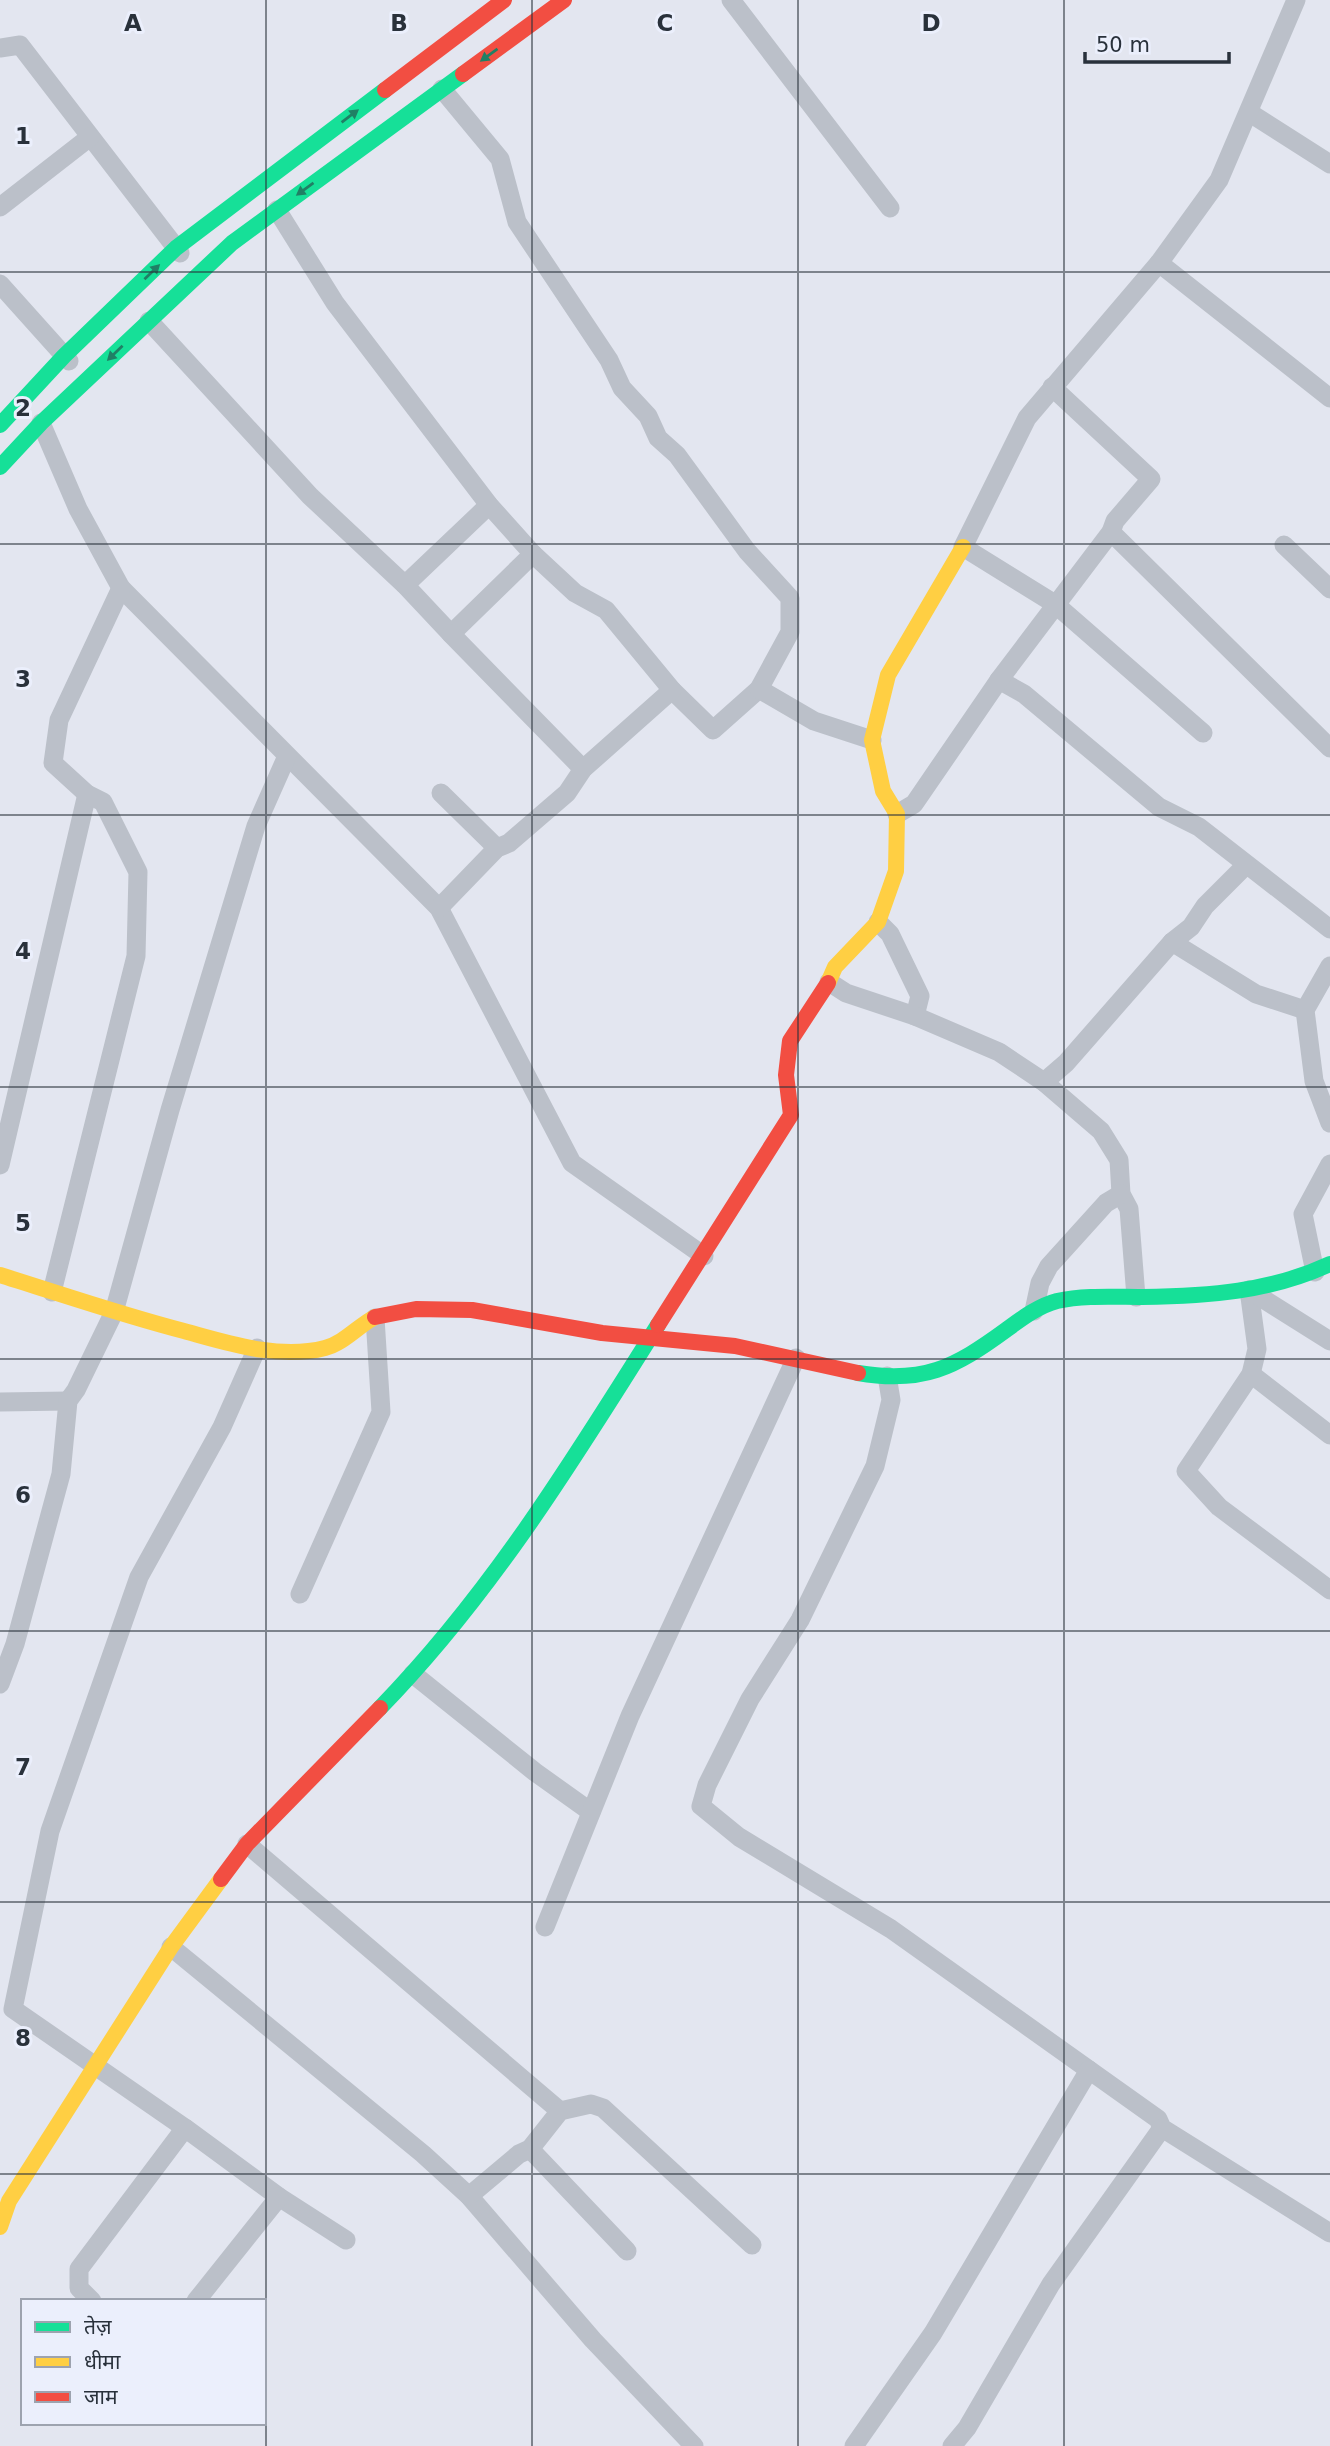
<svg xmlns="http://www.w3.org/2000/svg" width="1330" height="2446" font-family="'DejaVu Sans','Noto Sans Devanagari',sans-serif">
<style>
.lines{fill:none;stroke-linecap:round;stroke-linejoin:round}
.street{stroke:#bbc0c9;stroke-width:19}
.fast{stroke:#16e098;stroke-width:16}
.slow{stroke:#ffcf43;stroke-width:16}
.jam{stroke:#f24e42;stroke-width:16}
.oneway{fill:#208065}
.grid{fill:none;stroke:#29313b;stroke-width:2;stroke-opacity:0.55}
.grid-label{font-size:23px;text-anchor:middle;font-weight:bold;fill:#29313b;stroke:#ebeffc;stroke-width:6;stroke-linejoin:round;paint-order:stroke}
</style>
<rect width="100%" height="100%" fill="#e3e6f0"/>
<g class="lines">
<!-- street -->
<g class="street">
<polyline points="731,0 890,208"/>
<polyline points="0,48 20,45 180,253"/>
<polyline points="442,89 500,159 517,222 609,360 622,388 648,416 658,438 677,455 747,551 790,598 790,632 759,689 713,730 672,690 606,610 575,593 533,554"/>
<polyline points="1250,113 1330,164"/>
<polyline points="0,207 90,137"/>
<polyline points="1159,263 1330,398"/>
<polyline points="0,284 69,361"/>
<polyline points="149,321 310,496 405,585 451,634 533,554 489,505 335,303 277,210"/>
<polyline points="41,423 78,509 121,588 439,908 572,1163 704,1256"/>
<polyline points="1111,532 1330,748"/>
<polyline points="1284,545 1330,589"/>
<polyline points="405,585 489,505"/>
<polyline points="451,634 583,769"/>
<polyline points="999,680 1024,694 1159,807 1199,827 1330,929"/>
<polyline points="759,689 814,721 872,740"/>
<polyline points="1203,733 1055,604 963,547 1027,418 1159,263 1219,180 1296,0"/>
<polyline points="441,793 497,848"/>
<polyline points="897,814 914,804 999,680 1111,532 1115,521 1151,479 1052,387"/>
<polyline points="439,908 497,848 509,843 567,793 583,769 672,690"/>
<polyline points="878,922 890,934 920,996 915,1016"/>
<polyline points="1172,942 1256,994 1305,1010"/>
<polyline points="1330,966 1305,1010 1314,1081 1330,1123"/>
<polyline points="829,982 846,993 915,1016 999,1052 1044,1082 1101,1131 1119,1160 1121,1194 1129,1209 1136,1297"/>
<polyline points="1044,1082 1066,1063 1172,942 1191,927 1205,906 1246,865"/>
<polyline points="0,1165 87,794"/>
<polyline points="1315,1272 1303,1214 1330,1164"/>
<polyline points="1249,1290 1257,1349 1251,1374 1186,1471 1219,1507 1330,1590"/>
<polyline points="1249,1290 1330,1341"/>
<polyline points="52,1292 136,956 138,872 103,802 87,794 53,763 59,720 121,588"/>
<polyline points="1034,1311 1040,1283 1049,1266 1106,1203 1121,1194"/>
<polyline points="257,1348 222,1427 139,1577 50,1831 13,2009 185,2128 279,2197 346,2240"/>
<polyline points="1251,1374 1330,1435"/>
<polyline points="887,1376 891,1400 875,1466 800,1620 750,1699 707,1785 701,1806 739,1837 891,1929 1158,2119 1162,2128 1330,2233"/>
<polyline points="0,1402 68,1401"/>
<polyline points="300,1594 381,1412 375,1318"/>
<polyline points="413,1674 535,1772 591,1812"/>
<polyline points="0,1684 15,1644 61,1474 68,1401 76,1390 114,1312 170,1110 256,826 287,756"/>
<polyline points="247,1844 560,2111"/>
<polyline points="545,1927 630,1716 796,1358"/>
<polyline points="171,1947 423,2154 469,2196 593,2340 694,2446"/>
<polyline points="530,2149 627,2251"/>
<polyline points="469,2196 519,2154 530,2149 560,2111 591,2104 603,2108 752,2245"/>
<polyline points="92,2301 79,2288 79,2269 185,2128"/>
<polyline points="196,2301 279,2197"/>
<polyline points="854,2446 933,2333 1089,2070"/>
<polyline points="952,2446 967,2428 1051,2284 1162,2128"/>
</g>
<!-- fast -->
<g class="fast">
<polyline points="0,425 64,356 176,248 385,90"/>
<polyline points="0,467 41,423 232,243 463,74"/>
<path d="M 858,1373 C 923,1384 954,1368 1006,1330 C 1021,1319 1038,1306 1057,1301 C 1084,1295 1114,1297 1142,1297 C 1208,1296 1270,1292 1330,1264"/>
<path d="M 380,1708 C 491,1594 574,1459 658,1325"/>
</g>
<!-- slow -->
<g class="slow">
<polyline points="828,983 835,967 878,922 896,871 897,814 883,791 872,740 888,675 963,547"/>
<path d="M 0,1275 C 61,1294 122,1315 184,1331 C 228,1343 279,1360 325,1348 C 344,1343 358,1326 375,1317"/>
<polyline points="0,2227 9,2201 171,1947 221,1879"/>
</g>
<!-- jam -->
<g class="jam">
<polyline points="463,74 564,0"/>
<polyline points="385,90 504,0"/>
<polyline points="375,1317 416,1309 472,1310 602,1333 735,1346 858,1373"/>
<polyline points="658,1325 791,1115 786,1075 790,1041 828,983"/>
<polyline points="221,1879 247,1844 380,1708"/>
</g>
</g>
<!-- one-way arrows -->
<defs><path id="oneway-solid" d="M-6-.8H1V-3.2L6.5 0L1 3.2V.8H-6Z" transform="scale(1.75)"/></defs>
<g class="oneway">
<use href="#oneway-solid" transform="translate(489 55) rotate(144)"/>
<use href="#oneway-solid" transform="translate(350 116) rotate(-37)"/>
<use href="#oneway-solid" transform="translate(305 189) rotate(144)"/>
<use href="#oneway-solid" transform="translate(152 272) rotate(-44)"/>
<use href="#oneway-solid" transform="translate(115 353) rotate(136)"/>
</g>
<!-- grid -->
<path class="grid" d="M 266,0 L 266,2446M 532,0 L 532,2446M 798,0 L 798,2446M 1064,0 L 1064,2446M 0,272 L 1330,272M 0,544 L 1330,544M 0,815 L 1330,815M 0,1087 L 1330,1087M 0,1359 L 1330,1359M 0,1631 L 1330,1631M 0,1902 L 1330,1902M 0,2174 L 1330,2174"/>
<g class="grid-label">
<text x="133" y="31">A</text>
<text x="399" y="31">B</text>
<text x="665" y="31">C</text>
<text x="931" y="31">D</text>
<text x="23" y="144">1</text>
<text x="23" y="416">2</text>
<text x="23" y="687">3</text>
<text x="23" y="959">4</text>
<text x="23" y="1231">5</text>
<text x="23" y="1503">6</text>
<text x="23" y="1775">7</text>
<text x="23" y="2046">8</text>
</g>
<!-- legend -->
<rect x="21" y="2299" width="245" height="126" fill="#ebeffc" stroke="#9da3af" stroke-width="2"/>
<rect x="35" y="2322" width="35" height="10" fill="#16e098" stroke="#9da3af" stroke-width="2"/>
<text x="84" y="2334" font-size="21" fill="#29313b">तेज़</text>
<rect x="35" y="2357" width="35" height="10" fill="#ffcf43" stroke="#9da3af" stroke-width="2"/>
<text x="84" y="2369" font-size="21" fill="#29313b">धीमा</text>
<rect x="35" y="2392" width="35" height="10" fill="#f24e42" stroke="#9da3af" stroke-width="2"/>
<text x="84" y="2404" font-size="21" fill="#29313b">जाम</text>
<!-- scale -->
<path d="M1085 52v10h144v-10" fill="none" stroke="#29313b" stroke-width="3.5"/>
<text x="1096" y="52" font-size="21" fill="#29313b" stroke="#ebeffc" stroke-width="5" paint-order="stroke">50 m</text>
</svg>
